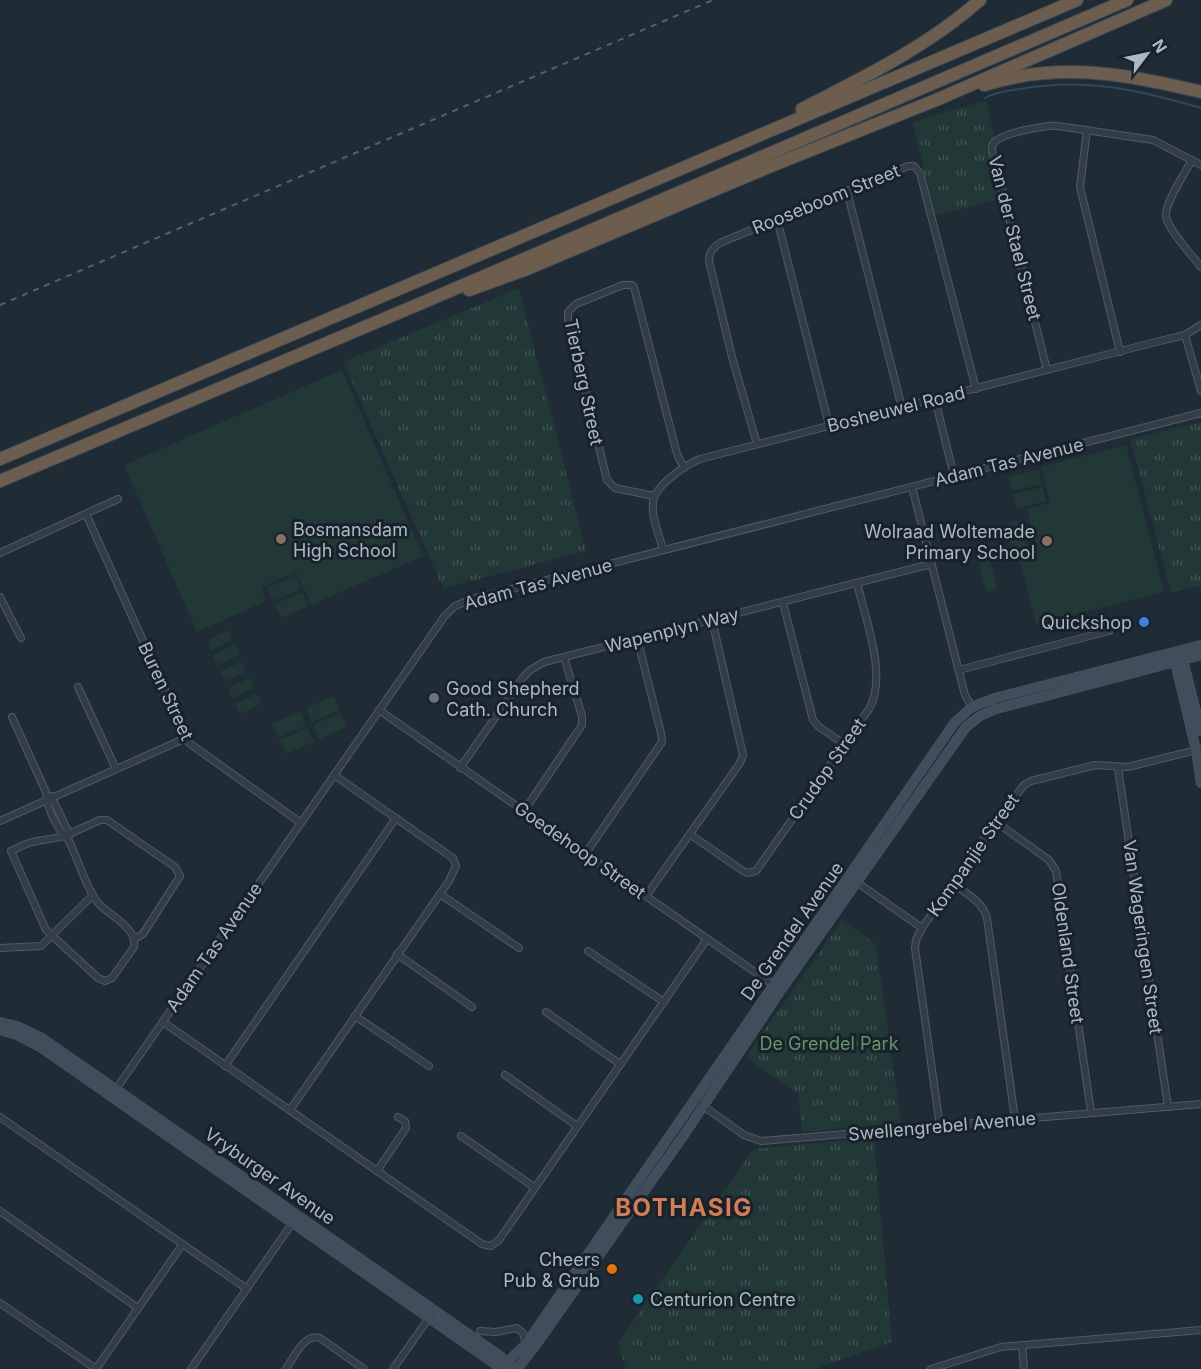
<svg xmlns="http://www.w3.org/2000/svg" width="1201" height="1369" font-family="Inter,sans-serif">
<style>
.grass{fill:url(#grass-tufts)}
.garden{fill:#213837}
.lines{fill:none;stroke-linecap:round;stroke-linejoin:round}
.stream{stroke:#30485d;stroke-width:2}
.street-casing{stroke:#505b65;stroke-width:8}
.secondary-casing{stroke:#505b65;stroke-width:10}
.highway-casing{stroke:#3d4851;stroke-width:14}
.street{stroke:#323d47;stroke-width:6}
.secondary{stroke:#404d5a;stroke-width:9}
.highway{stroke:#6d5d4f;stroke-width:12}
.rail{stroke:#54626e;stroke-width:2;stroke-dasharray:6 6;stroke-linecap:butt}
.education-dot{fill:#8d6e63;stroke:#18222b;stroke-width:2}
.shop-dot{fill:#3f7fe0;stroke:#18222b;stroke-width:2}
.worship-dot{fill:#6b7280;stroke:#18222b;stroke-width:2}
.food-dot{fill:#e8710a;stroke:#18222b;stroke-width:2}
.culture-dot{fill:#0f9aa8;stroke:#18222b;stroke-width:2}
.labels{text-anchor:middle;dominant-baseline:central;stroke-width:6;stroke-linejoin:round;paint-order:stroke}
.street-label{font-size:18px;fill:#acb8c4;stroke:#18222b}
.poi-label{font-size:18px;fill:#acb8c4;stroke:#18222b;text-anchor:start}
.park-label{font-size:18px;fill:#639568;stroke:#18222b}
.district-label{font-size:24px;font-weight:bold;letter-spacing:1.5px;fill:#d67c55;stroke:#18222b}
</style>
<defs>
<pattern id="grass-tufts" width="24" height="20" patternUnits="userSpaceOnUse" patternTransform="scale(1.5)"><rect width="24" height="20" fill="#213837"/><path d="M3 7l-1-3M5 7V3M7 7l1-3M15 17l-1-3M17 17v-4M19 17l1-3" fill="none" stroke="#3f5352"/></pattern>
</defs>
<rect width="100%" height="100%" fill="#1f2c36"/>
<!-- grass -->
<g class="grass">
<path d="M 987,101 L 994,137 C 982,154 996,180 1000,199 L 935,216 L 913,123 L 929,116 Z"/>
<polygon points="519,288 586,551 443,588 343,362"/>
<polygon points="1201,422 1201,586 1171,592 1130,439"/>
<polygon points="842,920 873,942 876,947 901,1123 802,1132 798,1094 746,1057"/>
<polygon points="871,1138 874,1141 892,1342 820,1367 821,1369 626,1369 618,1343 753,1149"/>
</g>
<!-- garden -->
<g class="garden">
<polygon points="342,370 423,556 311,605 296,572 261,587 266,601 197,632 124,465"/>
<polygon points="1126,445 1164,592 1036,624 1019,559 1038,554 1027,509 1050,503 1041,467"/>
<polygon points="1038,470 1042,484 1012,491 1009,477"/>
<polygon points="1043,487 1046,501 1017,509 1013,494"/>
<polygon points="1021,520 1028,549 1013,553 1005,524"/>
<polygon points="990,560 997,589 986,592 978,562"/>
<polygon points="295,575 301,589 273,601 267,588"/>
<polygon points="302,592 309,606 281,618 275,604"/>
<polygon points="229,630 233,640 211,650 207,640"/>
<polygon points="235,645 240,655 218,665 213,655"/>
<polygon points="242,662 246,672 225,681 220,671"/>
<polygon points="250,678 254,688 232,698 228,688"/>
<polygon points="257,694 261,704 240,714 235,704"/>
<polygon points="334,696 340,710 312,722 306,708"/>
<polygon points="300,711 306,725 278,738 272,724"/>
<polygon points="341,713 347,727 319,739 313,725"/>
<polygon points="307,728 314,742 286,754 280,740"/>
</g>
<g class="lines">
<!-- stream -->
<path class="stream" d="M 985,98 C 994,92 1008,91 1020,89 C 1085,77 1139,90 1201,108"/>
<!-- street casing -->
<g class="street-casing">
<g id="street">
<polyline points="1087,130 1080,187 1120,352"/>
<path d="M 1192,160 C 1185,173 1165,202 1166,216 C 1168,230 1192,255 1201,267"/>
<polyline points="847,191 902,408"/>
<polyline points="777,219 829,425"/>
<polyline points="1185,335 1201,391"/>
<path d="M 1047,370 L 994,158 C 992,153 991,148 993,144 C 999,133 1047,125 1058,126 L 1153,140 L 1201,165"/>
<polyline points="935,399 954,476"/>
<path d="M 757,444 L 732,357 L 709,261 C 709,251 714,246 722,242 L 908,166 L 914,166 L 920,173 L 976,389"/>
<polyline points="912,487 965,695 972,707"/>
<polyline points="654,496 615,488 607,480 568,320 568,312 576,304 623,285 632,285 634,287 677,454 684,468"/>
<polyline points="86,514 189,743 301,823"/>
<path d="M 663,550 C 660,536 651,518 653,503 C 654,486 685,465 700,459 L 1152,343 L 1185,335 L 1201,325"/>
<polyline points="0,553 118,499"/>
<polyline points="0,597 21,638"/>
<polyline points="783,603 813,720 819,727 844,744"/>
<polyline points="959,670 1109,631"/>
<polyline points="78,687 116,769"/>
<polyline points="379,710 775,986"/>
<path d="M 12,717 L 46,792 C 46,807 58,831 69,841 C 78,859 87,891 100,905 C 111,916 138,929 134,947 L 112,978 L 105,981 L 98,978 L 46,930 L 11,851 C 18,848 26,843 33,842 C 45,839 56,839 67,835 L 100,820 L 107,820 L 175,867 L 180,876 L 143,934 L 134,939"/>
<polyline points="460,768 522,679 529,671 544,662 931,564"/>
<polyline points="1118,768 1168,1107"/>
<polyline points="51,796 70,835"/>
<polyline points="524,811 582,725 582,716 564,657"/>
<polyline points="0,821 186,738"/>
<polyline points="996,822 1049,860 1056,871 1091,1112"/>
<path d="M 691,835 L 743,871 L 748,873 L 756,871 L 869,709 C 888,677 865,617 857,583"/>
<polyline points="586,853 662,742 661,733 637,638"/>
<polyline points="855,881 922,928 916,940 915,948 940,1127"/>
<path d="M 953,884 C 967,894 982,901 987,918 L 1015,1119"/>
<polyline points="440,894 519,948"/>
<polyline points="646,896 740,763 743,755 712,620"/>
<polyline points="922,928 996,822 1024,785 1031,781 1095,765 1128,767 1201,749"/>
<polyline points="0,948 41,946 93,895"/>
<polyline points="588,951 664,1002"/>
<polyline points="397,954 472,1007"/>
<polyline points="546,1012 620,1064"/>
<polyline points="355,1016 429,1066"/>
<polyline points="163,1022 482,1244 491,1246 499,1240 707,939"/>
<polyline points="225,1066 396,818"/>
<polyline points="505,1075 577,1126"/>
<polyline points="114,1092 444,617 455,606 472,599 1201,413"/>
<polyline points="695,1100 744,1135 761,1141 1201,1104"/>
<polyline points="290,1110 449,881 456,866 453,858 334,775"/>
<polyline points="0,1117 247,1289"/>
<polyline points="461,1136 534,1187"/>
<polyline points="377,1171 406,1128 405,1121 398,1117"/>
<polyline points="0,1211 138,1308"/>
<polyline points="0,1303 96,1369"/>
<polyline points="480,1331 496,1332 517,1328 523,1333 526,1344"/>
<polyline points="1022,1345 1024,1369"/>
<polyline points="96,1369 182,1245"/>
<polyline points="191,1369 293,1222"/>
<path d="M 286,1369 C 294,1357 304,1333 320,1338 L 364,1369"/>
<polyline points="393,1369 431,1315"/>
<polyline points="931,1369 1001,1347 1201,1330"/>
</g>
</g>
<!-- secondary casing -->
<g class="secondary-casing">
<g id="secondary">
<polyline points="1182,656 1201,731"/>
<polyline points="1174,658 1196,750 1201,783"/>
<polyline points="0,1022 17,1026 42,1038 499,1355 511,1365"/>
<polyline points="0,1030 17,1035 40,1047 502,1369"/>
<polyline points="501,1368 526,1344 955,722 972,707 995,698 1201,645"/>
<polyline points="517,1369 533,1349 684,1135 781,990 966,727 980,716 996,709 1201,655"/>
</g>
</g>
<!-- highway casing -->
<g class="highway-casing">
<g id="highway">
<path d="M 984,85 C 1059,61 1127,74 1201,92"/>
<path d="M 802,109 C 864,77 927,47 980,0"/>
<polyline points="469,290 527,269 771,166 936,100 1166,0"/>
<polyline points="0,459 1077,0"/>
<polyline points="0,481 424,302 1127,0"/>
</g>
</g>
<!-- street -->
<use href="#street" class="street"/>
<!-- secondary -->
<use href="#secondary" class="secondary"/>
<!-- highway -->
<use href="#highway" class="highway"/>
<!-- rail -->
<polyline class="rail" points="0,305 713,0"/>
</g>
<!-- markers -->
<g class="education-dot">
<circle cx="281" cy="539" r="6"/>
<circle cx="1047" cy="541" r="6"/>
</g>
<circle class="shop-dot" cx="1144" cy="622" r="6"/>
<circle class="worship-dot" cx="434" cy="698" r="6"/>
<circle class="food-dot" cx="612" cy="1269" r="6"/>
<circle class="culture-dot" cx="638" cy="1299" r="6"/>
<g class="labels">
<!-- street labels -->
<g class="street-label">
<text transform="translate(826 199) rotate(-22)">Rooseboom Street</text>
<text transform="translate(1015 238) rotate(76)">Van der Stael Street</text>
<text transform="translate(584 382) rotate(78)">Tierberg Street</text>
<text transform="translate(896 409) rotate(-14)">Bosheuwel Road</text>
<text transform="translate(1009 462) rotate(-14)">Adam Tas Avenue</text>
<text transform="translate(538 584) rotate(-15)">Adam Tas Avenue</text>
<text transform="translate(672 630) rotate(-14)">Wapenplyn Way</text>
<text transform="translate(166 691) rotate(65)">Buren Street</text>
<text transform="translate(827 769) rotate(-55)">Crudop Street</text>
<text transform="translate(580 850) rotate(35)">Goedehoop Street</text>
<text transform="translate(973 855) rotate(-55)">Kompanjie Street</text>
<text transform="translate(792 931) rotate(-55)">De Grendel Avenue</text>
<text transform="translate(1143 937) rotate(82)">Van Wageringen Street</text>
<text transform="translate(214 947) rotate(-55)">Adam Tas Avenue</text>
<text transform="translate(1068 953) rotate(82)">Oldenland Street</text>
<text transform="translate(942 1126) rotate(-5)">Swellengrebel Avenue</text>
<text transform="translate(270 1176) rotate(35)">Vryburger Avenue</text>
</g>
<!-- poi labels -->
<g class="poi-label">
<text x="293" y="529">Bosmansdam<tspan x="293" dy="21">High School</tspan></text>
<text x="1035" y="531" text-anchor="end">Wolraad Woltemade<tspan x="1035" dy="21">Primary School</tspan></text>
<text x="1132" y="622" text-anchor="end">Quickshop</text>
<text x="446" y="688">Good Shepherd<tspan x="446" dy="21">Cath. Church</tspan></text>
<text x="600" y="1259" text-anchor="end">Cheers<tspan x="600" dy="21">Pub &amp; Grub</tspan></text>
<text x="650" y="1299">Centurion Centre</text>
</g>
<!-- park labels -->
<g class="park-label">
<text x="829" y="1043">De Grendel Park</text>
</g>
<!-- district labels -->
<g class="district-label">
<text x="684" y="1207">BOTHASIG</text>
</g>
</g>
<!-- north arrow -->
<g transform="translate(1147 54) rotate(58)" stroke="#18222b" stroke-width="4.5" paint-order="stroke">
<path d="M0-4.5L10 22L0 15L-10 22Z" fill="#acb8c4"/>
<text y="-9" font-size="16" font-weight="bold" text-anchor="middle" fill="#acb8c4">N</text>
</g>
</svg>
